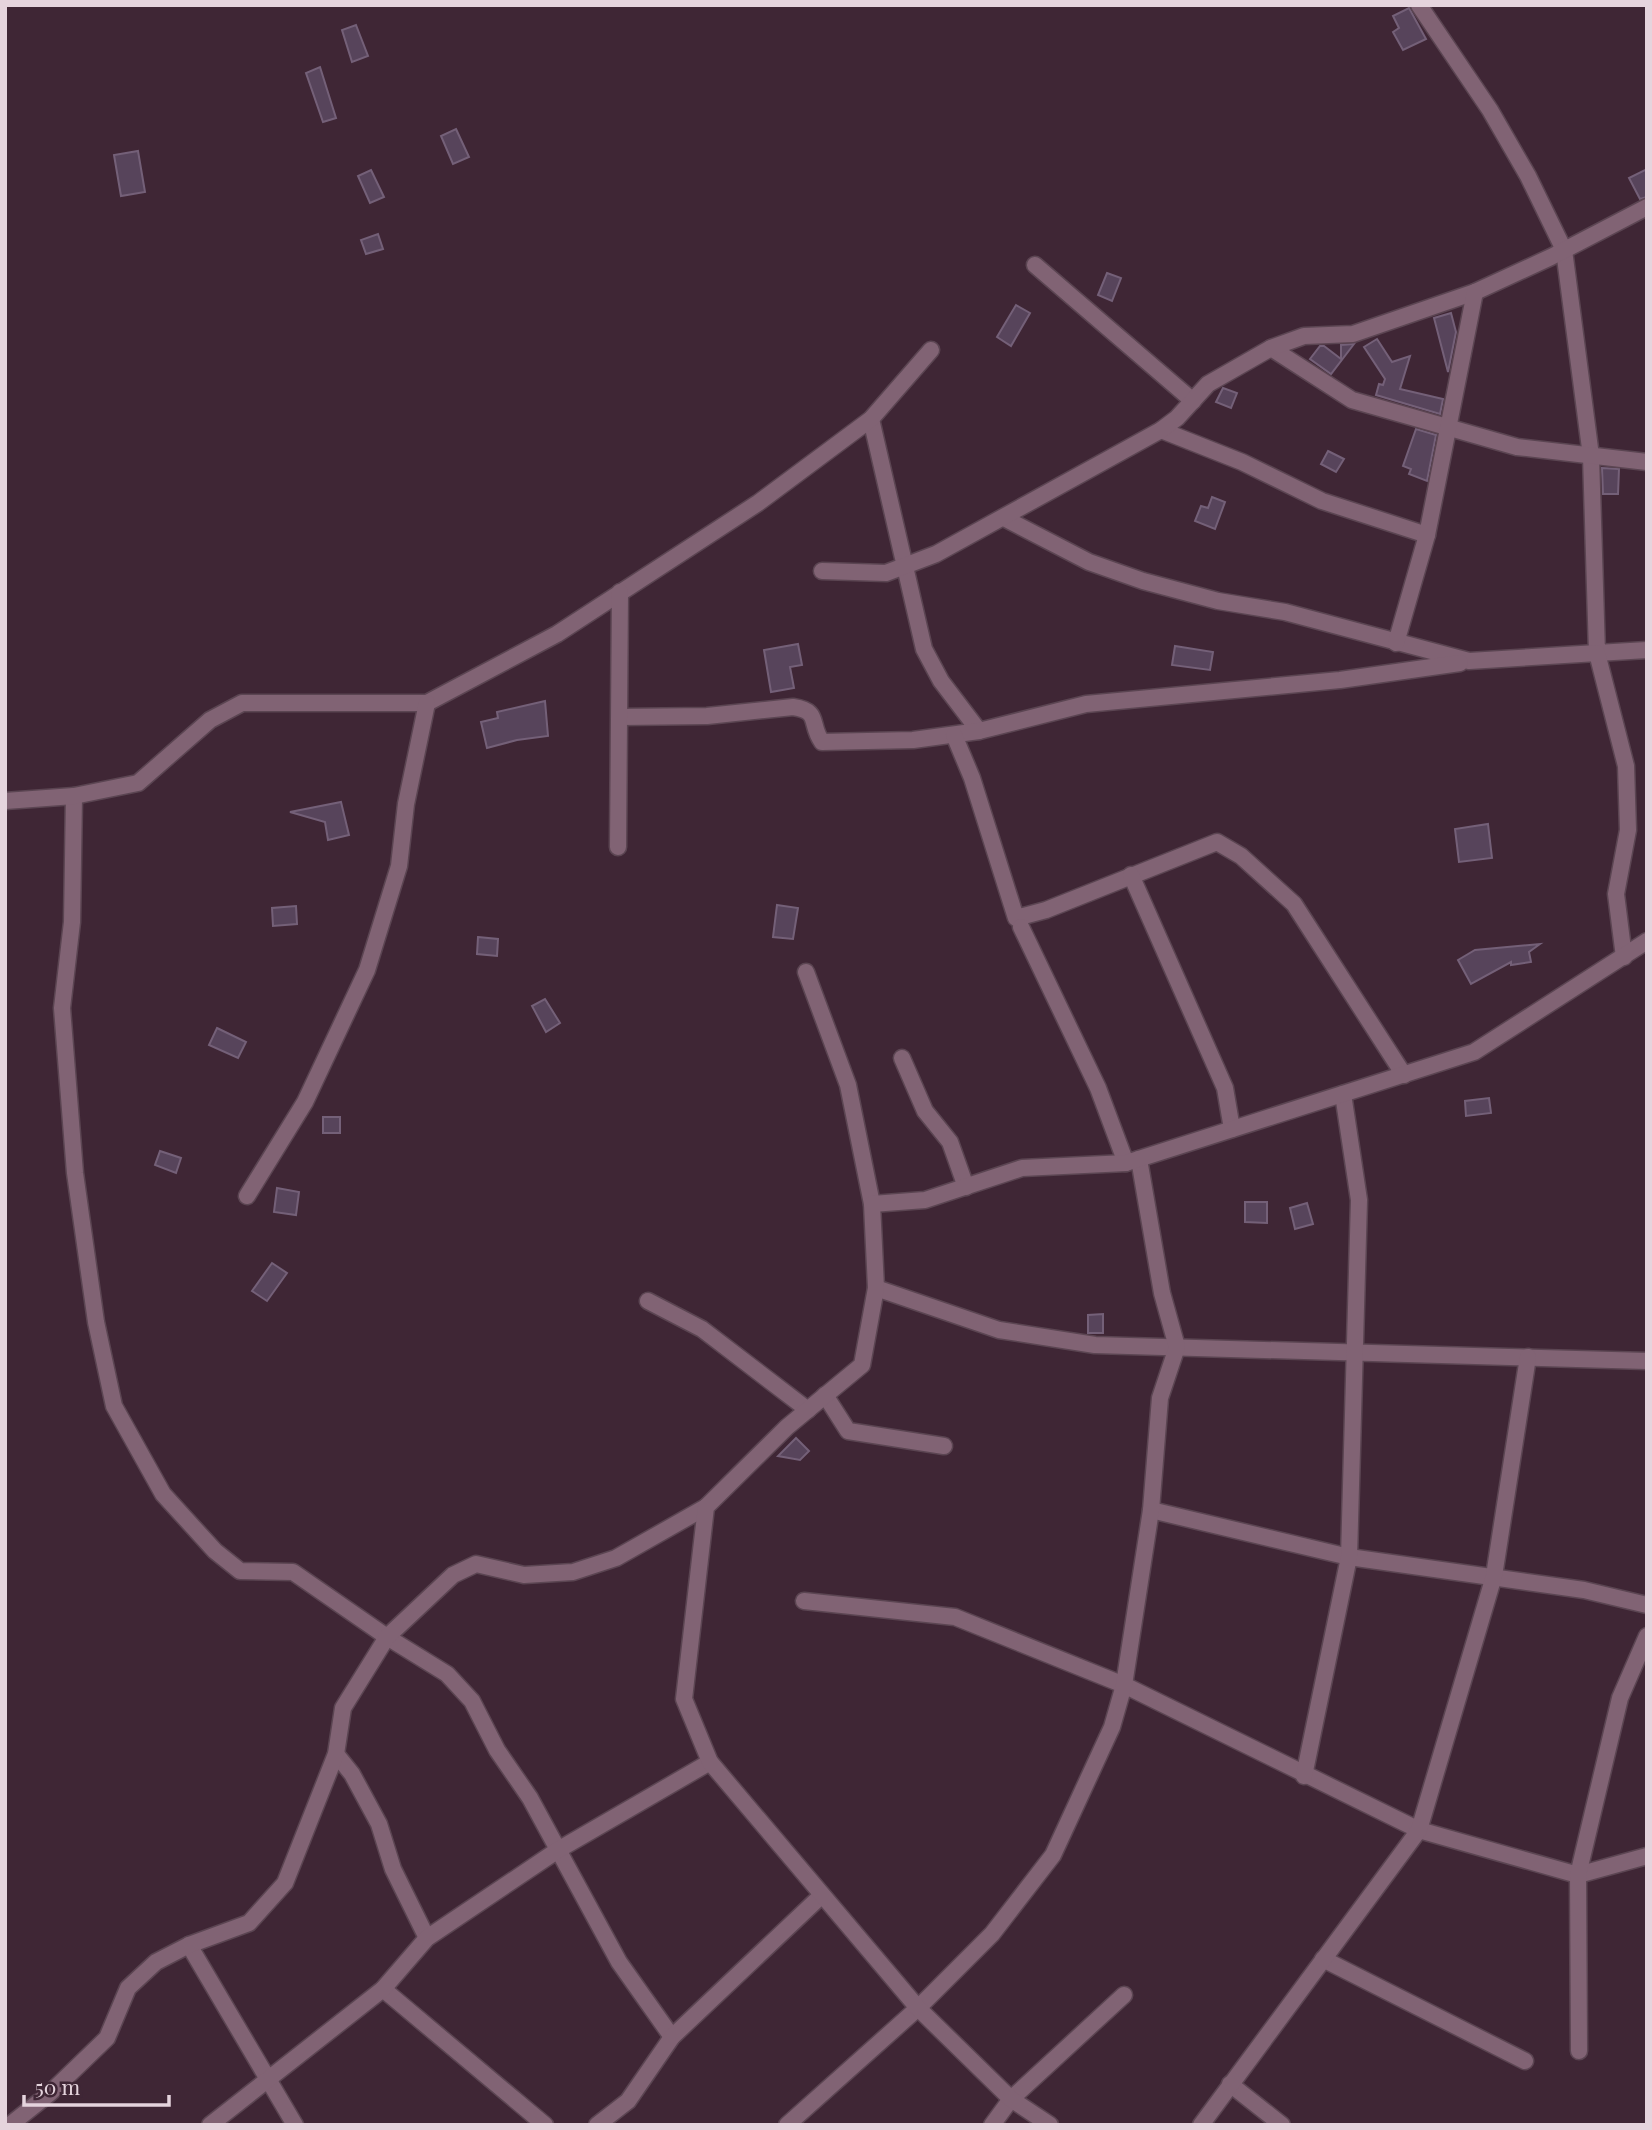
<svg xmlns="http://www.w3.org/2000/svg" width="1652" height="2130" font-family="'Playfair Display',serif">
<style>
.building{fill:#57445b;stroke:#746078;stroke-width:2}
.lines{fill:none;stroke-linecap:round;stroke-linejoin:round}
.minor-casing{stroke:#5b4552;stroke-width:19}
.minor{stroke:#816374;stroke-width:16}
</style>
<rect width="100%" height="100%" fill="#3f2635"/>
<!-- building -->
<g class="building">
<polygon points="1409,8 1426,39 1403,50 1393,32 1399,28 1393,16"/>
<polygon points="356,25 368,56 352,62 342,30"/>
<polygon points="320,67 336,118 323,122 306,73"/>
<polygon points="456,129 469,157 453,164 441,136"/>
<polygon points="138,151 145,192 121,196 114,155"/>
<polygon points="1647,169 1647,197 1640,199 1629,178"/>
<polygon points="371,170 384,197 370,203 358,176"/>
<polygon points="378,234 383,249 366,254 361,240"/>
<polygon points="1107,273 1121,278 1112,301 1098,295"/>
<polygon points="1016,305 1030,313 1011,346 997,337"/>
<polygon points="1451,313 1456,332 1448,372 1434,318"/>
<polygon points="1377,339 1392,362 1410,356 1400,389 1443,399 1440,414 1376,395 1379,384 1383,385 1385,379 1364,347"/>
<polygon points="1354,344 1331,374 1310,359 1320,346 1324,346 1341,359 1341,345"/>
<polygon points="1223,388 1237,393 1231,408 1216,402"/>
<polygon points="1416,429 1436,435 1427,481 1409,474 1411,469 1403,466"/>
<polygon points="1328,451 1344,459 1336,472 1321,464"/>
<polygon points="1602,468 1619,469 1618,494 1603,494"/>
<polygon points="1212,497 1225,502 1215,529 1195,521 1201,506 1208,508"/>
<polygon points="798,644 802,665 790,667 794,688 771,692 764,650"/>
<polygon points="1175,646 1213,652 1210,670 1172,665"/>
<polygon points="545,701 548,736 517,740 487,748 481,722 498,718 497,712"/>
<polygon points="341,802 349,835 328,840 325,822 290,812"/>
<polygon points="1488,824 1492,858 1459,862 1455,829"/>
<polygon points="777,905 798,908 793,939 773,937"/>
<polygon points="296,906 297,924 273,926 272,908"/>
<polygon points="478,937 498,939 497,956 477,954"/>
<polygon points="1540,944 1529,952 1531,962 1511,965 1511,962 1471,984 1458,960 1475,950"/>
<polygon points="545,999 560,1023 546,1032 532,1006"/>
<polygon points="217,1028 246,1042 238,1058 209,1045"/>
<polygon points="1489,1098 1491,1113 1466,1116 1465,1101"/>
<rect x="323" y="1117" width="17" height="16"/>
<polygon points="160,1151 181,1158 176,1173 155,1165"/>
<polygon points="277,1188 299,1192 296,1215 274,1212"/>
<polygon points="1245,1202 1267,1202 1267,1223 1245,1222"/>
<polygon points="1307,1203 1313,1224 1295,1229 1290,1208"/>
<polygon points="272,1263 287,1273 267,1301 252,1291"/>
<polygon points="1103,1314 1103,1333 1088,1333 1088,1315"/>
<polygon points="796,1438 809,1451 800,1460 778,1456"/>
</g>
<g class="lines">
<!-- minor casing -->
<g class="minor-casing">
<g id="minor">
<polyline points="1419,5 1490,110 1528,176 1564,250 1591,456 1597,653 1647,650"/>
<polyline points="1035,265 1193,401"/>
<polyline points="1271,348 1352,400 1517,447 1647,462"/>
<polyline points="871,419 924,649 941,681 979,731"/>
<polyline points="1161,430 1242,462 1322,501 1427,535"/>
<polyline points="1004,518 1089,562 1143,581 1218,601 1285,612 1469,661 1597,653 1626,766 1628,830 1616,894 1624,957"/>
<polyline points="822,571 886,573 936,554 1161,430 1177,418 1208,384 1271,348 1304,336 1353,334 1475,292 1551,257 1647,207"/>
<polyline points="1396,643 1427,535 1475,292"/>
<path d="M 620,717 L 707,716 L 793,707 C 821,711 809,724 822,742 L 913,740 L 979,731 L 1086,704 L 1340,680 L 1460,663"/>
<polyline points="954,735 972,778 1016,918 1046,910 1217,842 1241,856 1294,904 1404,1075"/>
<polyline points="74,796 72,922 62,1008 75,1173 96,1322 114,1406 163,1494 215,1551 240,1571 293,1572 387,1637 447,1674 472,1701 497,1750 530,1798 619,1962 672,2037"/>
<polyline points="5,801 74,796 138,783 210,720 242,703 427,703 557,634 758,503 871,419 931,350"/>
<polyline points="618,847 620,592"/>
<polyline points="1131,875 1225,1088 1232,1129"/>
<polyline points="1021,927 1098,1088 1126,1163"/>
<polyline points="806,972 848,1085 872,1204"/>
<polyline points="902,1058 925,1111 950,1142 966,1187"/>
<polyline points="247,1196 305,1102 367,970 399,866 406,804 427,703"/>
<polyline points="876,1288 999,1330 1095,1345 1647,1361"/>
<polyline points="648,1301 702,1329 808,1410"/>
<polyline points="825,1395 848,1431 944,1446"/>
<polyline points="1151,1510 1349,1557 1584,1590 1647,1605"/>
<polyline points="804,1601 955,1617 1124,1685 1419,1830 1578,1875 1647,1856"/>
<polyline points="336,1754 352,1774 379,1824 393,1869 427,1938"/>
<polyline points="1304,1776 1349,1557 1359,1200 1343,1094"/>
<polyline points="189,1945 295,2125"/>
<polyline points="1323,1959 1525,2061"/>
<polyline points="383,1989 545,2125"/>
<polyline points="1579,2051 1578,1875 1620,1698 1647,1636"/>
<polyline points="1230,2084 1282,2125"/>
<polyline points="10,2125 50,2093 107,2038 128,1988 156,1962 189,1945 249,1923 285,1883 336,1754 343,1708 387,1637 453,1575 476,1564 524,1575 573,1572 616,1558 706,1507"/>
<polyline points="210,2125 383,1989 427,1938 558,1850 710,1762"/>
<polyline points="597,2125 628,2101 672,2037 822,1895"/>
<polyline points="787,2125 918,2008 992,1934 1053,1855 1112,1727 1124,1685 1151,1510 1160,1398 1177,1347 1162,1293 1139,1159"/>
<polyline points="992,2125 1011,2099 1124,1995"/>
<polyline points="1050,2125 1011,2099 918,2008 710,1762 684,1699 706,1507 787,1427 862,1365 876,1288 872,1204 925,1200 1022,1168 1126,1163 1474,1052 1647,941"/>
<polyline points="1201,2125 1419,1830 1494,1576 1528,1357"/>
</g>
</g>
<!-- minor -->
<use href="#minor" class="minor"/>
</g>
<!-- border -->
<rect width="1652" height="2130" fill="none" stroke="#e5d4dd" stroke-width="14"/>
<!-- scale -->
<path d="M24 2095v10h145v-10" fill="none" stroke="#e5d4dd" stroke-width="3.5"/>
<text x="35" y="2095" font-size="21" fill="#e5d4dd" stroke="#3f2635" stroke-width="5" paint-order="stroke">50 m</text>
</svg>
